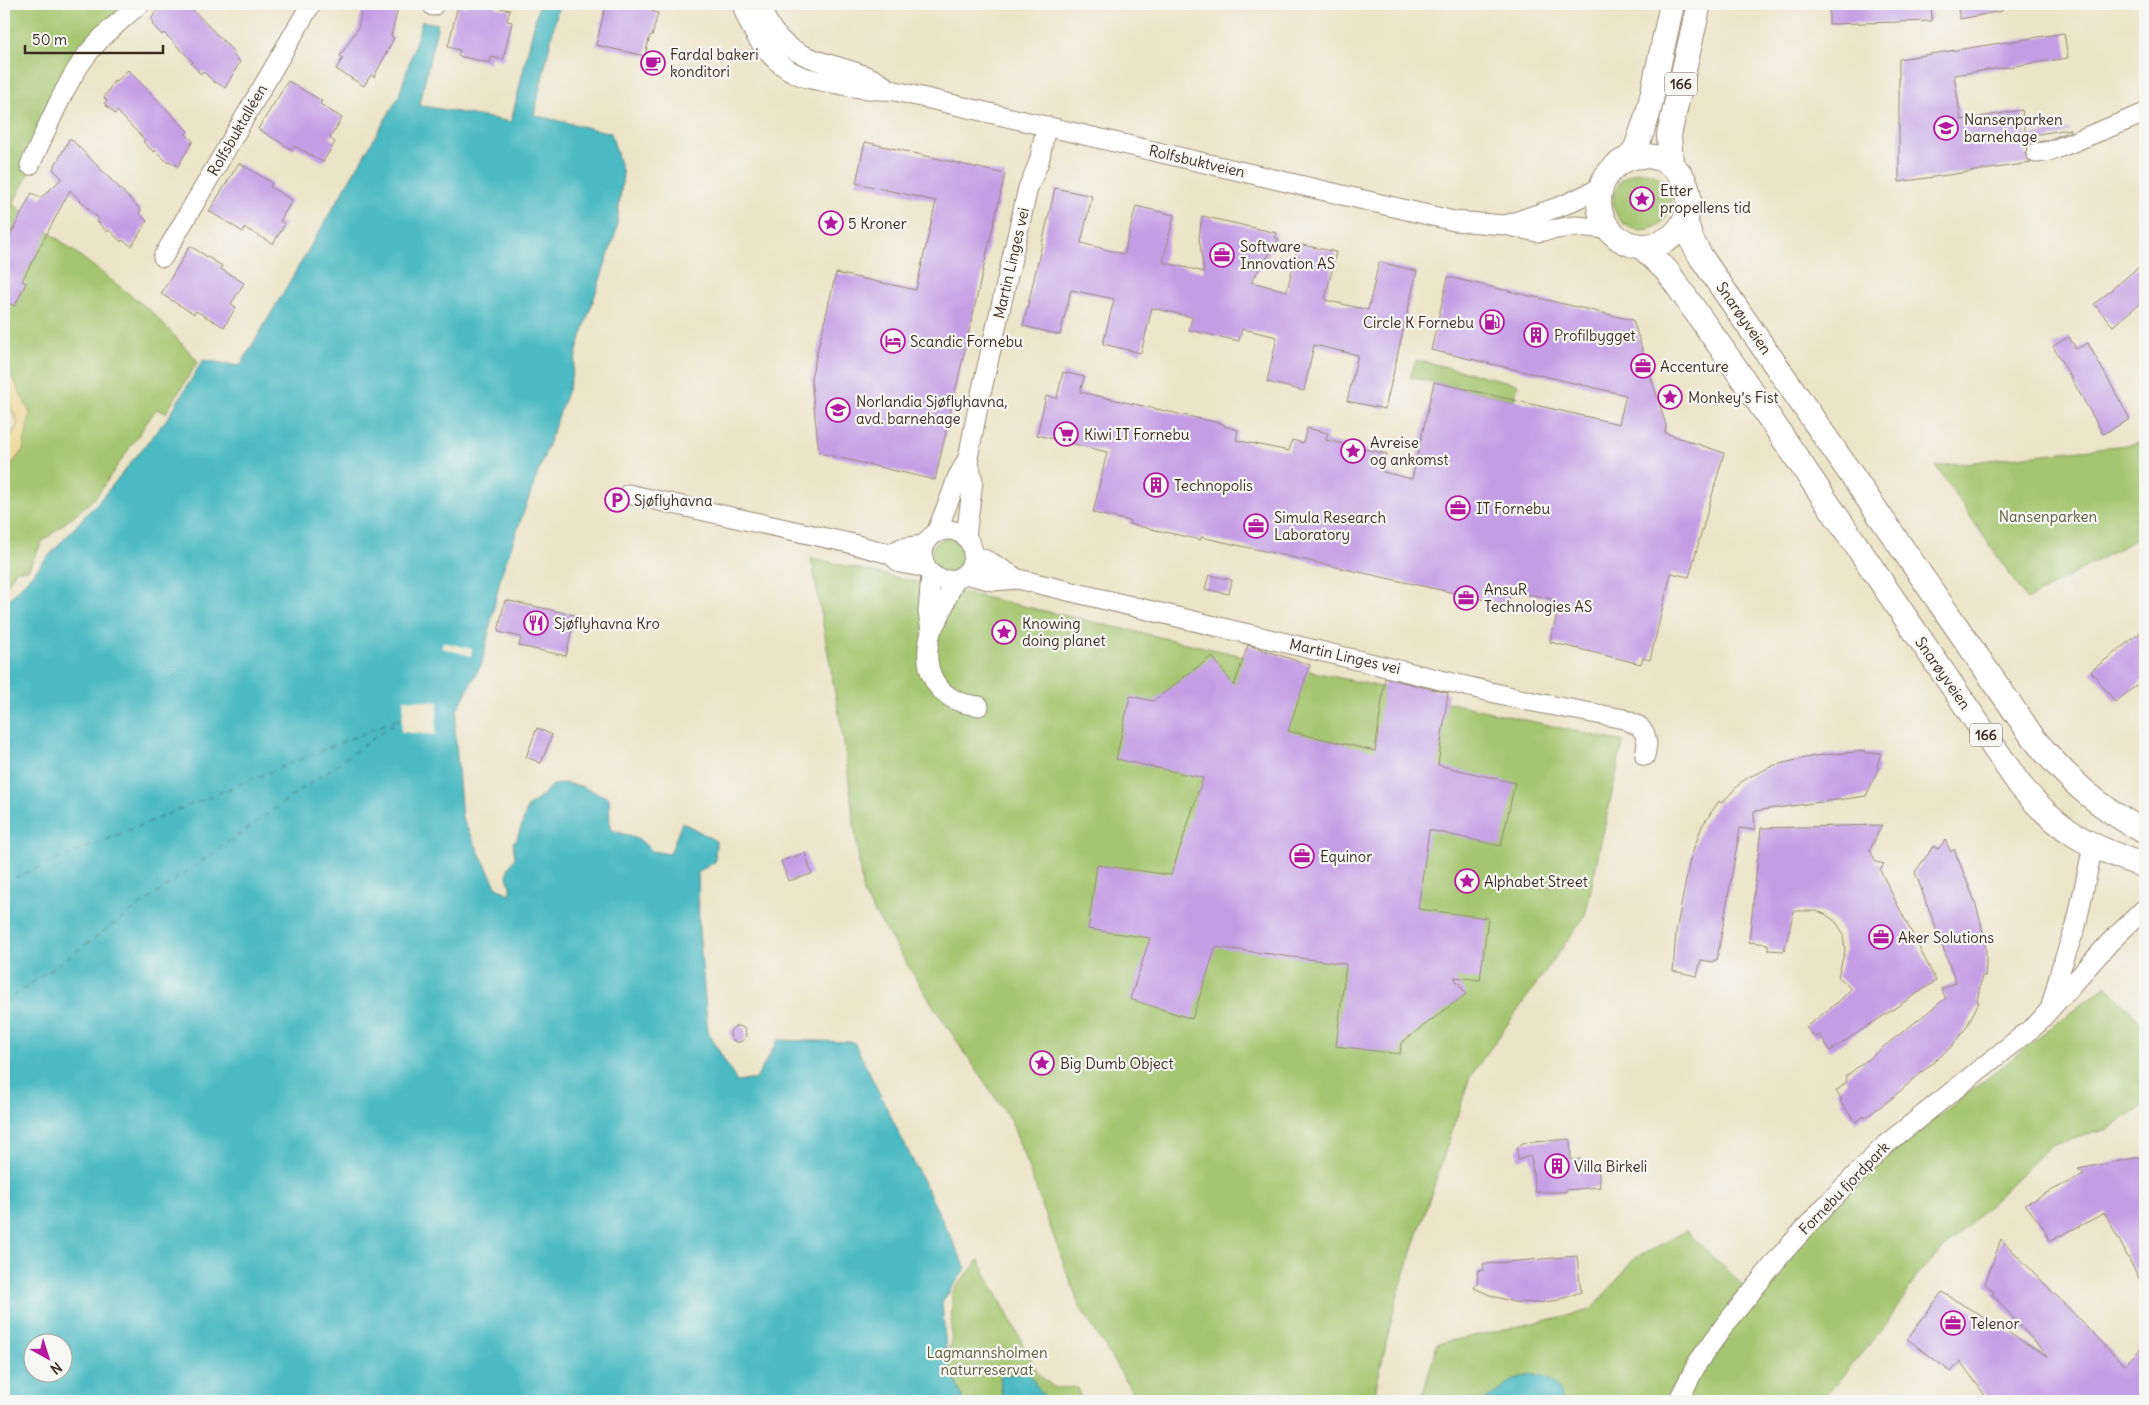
<svg xmlns="http://www.w3.org/2000/svg" width="2149" height="1405" font-family="Delius,sans-serif">
<style>
.green{fill:#a5c66f;stroke:#707846}
.sand{fill:#eeda9e;stroke:#94825e}
.water{fill:#4bbac3;stroke:#437270;fill-rule:evenodd}
.pier{fill:#ece4c8}
.lines{fill:none;stroke-linecap:round;stroke-linejoin:round}
.ferry{stroke:#415c58;stroke-width:1;stroke-dasharray:6 5;stroke-linecap:butt}
.building{fill:#c49ee5}
.minor-casing{stroke:#948773;stroke-width:21}
.major-casing{stroke:#948773;stroke-width:26}
.minor{stroke:#fff;stroke-width:19}
.major{stroke:#fff;stroke-width:24}
.labels{text-anchor:middle;dominant-baseline:central;stroke-width:4.5;stroke-linejoin:round;paint-order:stroke}
.shield{fill:#f6f6f2;stroke:#73675e;stroke-width:1}
.shield-label{font-size:14px;font-weight:bold;fill:#3b2a1e}
.poi-label{font-size:15px;fill:#3b2a1e;stroke:#f6f6f2;text-anchor:start}
.street-label{font-size:15px;fill:#3b2a1e;stroke:#f6f6f2}
.park-label{font-size:15px;fill:#5b5936;stroke:#f6f6f2}
</style>
<rect width="100%" height="100%" fill="#f6f6f2"/>
<filter id="ink" filterUnits="userSpaceOnUse"><feTurbulence type="fractalNoise" baseFrequency=".02" numOctaves="2"/><feDisplacementMap in="SourceGraphic" scale="10" xChannelSelector="R" yChannelSelector="G"/><feConvolveMatrix kernelMatrix="1 2 1 2 8 2 1 2 1" color-interpolation-filters="sRGB"/></filter>
<filter id="wash" filterUnits="userSpaceOnUse"><feTurbulence type="fractalNoise" baseFrequency=".0096" numOctaves="4" result="noise"/><feDisplacementMap in="SourceGraphic" scale="20" xChannelSelector="R" yChannelSelector="G"/><feGaussianBlur stdDeviation="1.12" result="paint"/><feColorMatrix in="noise" values="0 0 0 0 0 0 0 0 0 0 0 0 0 0 0 0 0 1.4 0 .05"/><feComposite in="paint" operator="in"/></filter>
<g filter="url(#wash)">
<rect width="100%" height="100%" fill="#ece4c8"/>
<!-- green -->
<g class="green">
<polygon points="4,4 132,4 79,71 13,204 151,311 198,361 166,413 156,409 96,497 42,542 28,570 16,570 4,590 4,474 23,450 13,379 4,369"/>
<circle cx="1642" cy="201" r="29"/>
<polygon points="1416,360 1518,384 1514,400 1410,377"/>
<polygon points="2145,441 2145,534 2027,600 1936,466 2135,444"/>
<circle cx="949" cy="556" r="18"/>
<polygon points="811,558 1623,742 1585,916 1470,1077 1396,1300 1373,1401 1138,1401 1079,1305 1011,1121 934,1007 863,894 844,743"/>
<polygon points="2106,985 2145,1027 2145,1106 2108,1129 2051,1145 1919,1273 1888,1322 1821,1401 1421,1401 1437,1344 1592,1310 1634,1259 1686,1231 1751,1294 1837,1196"/>
<polygon points="979,1260 1039,1375 1055,1388 1078,1387 1081,1401 872,1401 951,1346 952,1292"/>
</g>
<!-- sand -->
<polygon class="sand" points="4,369 13,379 30,413 23,450 4,474 4,449 18,423 4,394"/>
<!-- water -->
<g class="water">
<path d="M 539,4 L 559,4 L 534,115 L 611,133 L 623,174 L 616,232 L 579,343 L 569,387 L 501,575 L 482,663 L 457,710 L 455,730 L 462,818 L 496,886 L 510,895 L 510,886 L 507,877 L 508,869 L 515,858 L 513,842 L 517,839 L 528,806 L 539,799 L 551,786 L 562,783 L 580,786 L 609,798 L 610,827 L 612,830 L 639,839 L 652,851 L 670,854 L 682,822 L 716,841 L 715,862 L 698,872 L 699,930 L 708,1032 L 737,1082 L 756,1079 L 778,1040 L 854,1042 L 966,1268 L 942,1302 L 947,1361 L 964,1401 L 4,1401 L 4,605 L 106,493 L 169,416 L 203,360 L 240,366 L 399,96 L 422,21 L 438,24 L 419,105 L 511,122 ZM 32,1342 L 62,1342 L 62,1372 L 32,1372 Z"/>
<polygon points="1027,1371 1047,1401 1002,1401 1000,1376"/>
<path d="M 1530,1374 C 1551,1378 1557,1380 1562,1401 L 1484,1401 L 1515,1379 Z"/>
</g>
<!-- pier -->
<g class="pier">
<polygon points="443,642 472,649 471,656 441,648"/>
<polygon points="404,699 438,702 435,735 401,732"/>
</g>
<g class="lines">
<!-- ferry -->
<g class="ferry">
<polyline points="4,882 400,718"/>
<polyline points="4,1003 403,717"/>
</g>
</g>
<g id="blocks">
<!-- building -->
<g class="building">
<polygon points="160,4 187,4 235,53 233,55 240,62 225,88 216,82 215,83 203,71 201,74 191,63 193,62 164,33 162,35 152,24 154,22 151,20"/>
<polygon points="363,4 399,4 391,36 394,38 374,77 371,75 364,86 336,69 343,58 340,56 358,28"/>
<polygon points="467,4 496,4 495,7 510,10 507,21 512,22 503,60 491,57 490,63 458,56 460,50 448,47 458,5 466,7"/>
<polygon points="606,4 653,5 652,11 658,13 652,36 650,35 645,56 596,45"/>
<polygon points="1829,4 1931,4 1932,21 1829,24"/>
<polygon points="1957,4 2002,4 2002,11 1960,19"/>
<polygon points="2064,33 2068,58 1954,75 1961,120 2022,110 2026,136 2070,129 2070,131 2048,140 2029,144 2025,154 2031,163 1899,182 1899,59"/>
<polygon points="128,70 188,131 186,134 193,141 178,166 169,161 168,163 155,150 154,152 143,142 145,140 117,111 115,114 104,103 107,101 104,98 114,81 116,82"/>
<polygon points="288,81 322,101 320,104 342,118 330,138 335,142 323,162 295,146 293,150 258,129"/>
<polygon points="70,138 141,210 139,213 147,221 132,246 122,240 121,242 109,230 107,232 97,221 99,219 70,190 22,281 26,283 15,306 4,301 4,247 32,193 41,198 62,178 53,169"/>
<polygon points="865,142 1005,174 935,480 819,453 811,378 836,273 916,290 936,201 856,183"/>
<polygon points="239,163 272,183 270,187 292,200 280,221 285,224 273,244 245,228 243,232 209,211"/>
<polygon points="1055,188 1092,196 1081,243 1124,254 1136,206 1174,215 1163,262 1204,272 1199,238 1202,216 1277,233 1275,238 1279,239 1251,282 1287,291 1298,244 1336,252 1325,300 1368,310 1379,262 1417,271 1385,409 1347,401 1358,355 1314,345 1304,391 1267,382 1277,337 1256,332 1242,329 1239,341 1189,330 1192,317 1152,308 1141,353 1103,344 1114,299 1071,290 1060,335 1023,326"/>
<polygon points="190,246 222,266 221,269 244,283 231,304 236,307 224,327 196,311 194,314 161,294"/>
<polygon points="2145,262 2145,299 2113,326 2094,304"/>
<polygon points="1448,277 1633,320 1666,425 1665,433 1724,453 1689,577 1671,573 1650,660 1643,658 1641,664 1550,642 1559,605 1551,603 1551,599 1511,590 1508,605 1201,537 1201,540 1129,524 1130,521 1093,513 1107,452 1037,435 1046,396 1057,398 1063,372 1084,377 1080,392 1224,424 1224,426 1238,430 1236,440 1289,451 1292,440 1303,443 1307,428 1328,433 1326,440 1387,454 1383,472 1412,479 1434,382 1619,424 1626,395 1431,350"/>
<polygon points="2069,337 2076,349 2088,343 2130,419 2103,434 2053,346"/>
<polygon points="1209,575 1232,580 1229,594 1205,589"/>
<polygon points="505,600 575,615 566,656 519,646 521,637 498,632"/>
<polygon points="2145,629 2145,679 2115,702 2091,671"/>
<polygon points="1248,645 1310,665 1288,731 1375,751 1385,678 1448,693 1438,765 1515,783 1501,846 1429,830 1418,909 1488,918 1480,980 1454,977 1466,994 1401,1043 1400,1054 1336,1046 1346,964 1216,947 1192,1019 1130,999 1150,938 1088,929 1097,865 1171,875 1203,778 1116,759 1130,696 1153,701 1212,656 1234,686"/>
<polygon points="537,728 552,735 541,763 526,757"/>
<polygon points="1865,751 1865,753 1881,753 1877,766 1879,767 1866,796 1754,811 1755,830 1740,828 1717,960 1714,960 1713,962 1701,960 1697,976 1673,971 1676,932 1690,859 1702,826 1719,801 1722,803 1741,782 1751,776 1775,765 1814,756"/>
<polygon points="1882,825 1870,850 1876,862 1884,864 1880,870 1936,981 1830,1051 1820,1035 1815,1038 1806,1027 1838,1002 1851,989 1838,976 1845,951 1843,933 1836,922 1825,914 1816,911 1794,911 1784,951 1768,950 1768,944 1749,942 1761,828"/>
<polygon points="1945,840 1951,852 1954,849 1974,899 1981,923 1986,949 1986,964 1985,976 1982,976 1977,1002 1979,1002 1966,1028 1951,1047 1892,1098 1865,1118 1864,1116 1856,1122 1840,1102 1842,1100 1836,1091 1847,1082 1845,1077 1946,998 1941,989 1956,983 1915,872 1934,846 1938,849"/>
<polygon points="805,853 812,874 788,881 781,861"/>
<circle cx="738" cy="1034" r="8"/>
<polygon points="1570,1139 1571,1160 1581,1159 1582,1167 1598,1165 1600,1187 1566,1190 1566,1192 1535,1192 1531,1156 1518,1160 1517,1149 1522,1143"/>
<polygon points="2145,1156 2145,1290 2105,1213 2050,1241 2043,1227 2025,1204 2084,1174 2078,1169"/>
<polygon points="2001,1239 2124,1365 2145,1345 2145,1401 1989,1401 1960,1361 1951,1372 1907,1339 1942,1292 2048,1357 1992,1294 1994,1292 1985,1284"/>
<polygon points="1577,1256 1581,1292 1558,1300 1538,1303 1513,1302 1490,1295 1474,1288 1478,1281 1477,1271 1484,1270 1483,1264"/>
</g>
</g>
</g>
<g filter="url(#ink)">
<use href="#blocks" fill-opacity="0" stroke="#948773" stroke-width="1"/>
<g class="lines">
<!-- minor casing -->
<g class="minor-casing">
<g id="minor">
<path d="M 742,4 C 750,33 771,64 801,76 C 812,80 826,82 838,84 C 856,88 872,91 891,90 L 1454,221 L 1505,225 L 1537,232 L 1576,226 L 1608,229"/>
<path d="M 761,4 C 775,61 826,59 871,78 C 878,81 884,86 891,90"/>
<polyline points="433,6 433,4"/>
<polyline points="2036,153 2051,151 2145,113"/>
<path d="M 30,165 C 48,128 63,85 89,52 C 104,34 122,19 140,4"/>
<polyline points="1506,225 1564,205 1600,188"/>
<polyline points="163,257 311,4"/>
<polyline points="628,494 849,543 890,554 900,563 926,568"/>
<circle cx="948" cy="555" r="25"/>
<polyline points="936,533 952,493 957,478 968,458 979,402 1028,188 1039,162 1046,127"/>
<polyline points="966,537 973,481 968,458"/>
<polyline points="890,554 901,548 924,545"/>
<polyline points="974,555 992,563 1018,579 1533,702 1624,719 1639,726 1645,734 1647,744 1645,756"/>
<polyline points="931,574 928,612 931,631"/>
<polyline points="965,574 993,581 1018,579"/>
<path d="M 955,580 C 949,591 945,604 940,615 C 937,621 933,626 931,632 C 920,673 938,702 979,706"/>
<polyline points="2051,1006 2062,965 2076,926 2093,846"/>
<polyline points="1678,1401 1698,1362 1724,1326 1780,1256 1827,1204 1885,1145 2037,1024 2110,942 2145,908"/>
</g>
</g>
<!-- major casing -->
<g class="major-casing">
<g id="major">
<circle cx="1644" cy="201" r="45"/>
<polyline points="1629,158 1636,148 1648,114 1672,4"/>
<polyline points="1671,164 1669,135 1699,4"/>
<path d="M 1685,220 L 1692,241 L 1701,257 L 2034,739 C 2071,782 2095,805 2145,832"/>
<path d="M 1642,247 L 1667,271 L 1732,363 L 2019,784 C 2059,832 2088,846 2145,866"/>
</g>
</g>
<!-- minor -->
<use href="#minor" class="minor"/>
<!-- major -->
<use href="#major" class="major"/>
</g>
</g>
<!-- icons -->
<defs>
<g id="cafe-ring" transform="scale(1.25)"><circle r="9.5" fill="#f6f6f2" stroke="#b5179e" stroke-width="1.5"/><path d="M-5.5-4.5H6V0H3Q3 3.5 0 3.5H-2.5Q-5.5 3.5-5.5 0ZM3-3.2v2h1.7v-2ZM-6 4.5H4V6H-6Z" fill="#b5179e"/></g>
<g id="school-ring" transform="scale(1.25)"><circle r="9.5" fill="#f6f6f2" stroke="#b5179e" stroke-width="1.5"/><path d="M0-5L7-2L0 1L-7-2ZM-4 1L0 2.5L4 1V4Q0 6-4 4Z" fill="#b5179e"/></g>
<g id="sight-ring" transform="scale(1.25)"><circle r="9.5" fill="#f6f6f2" stroke="#b5179e" stroke-width="1.5"/><path d="M0-6L1.8-2.2L6-1.7L2.9 1.2L3.7 5.4L0 3.3L-3.7 5.4L-2.9 1.2L-6-1.7L-1.8-2.2Z" fill="#b5179e"/></g>
<g id="office-ring" transform="scale(1.25)"><circle r="9.5" fill="#f6f6f2" stroke="#b5179e" stroke-width="1.5"/><path d="M-6-3h4V-5.5h4V-3h4V5H-6ZM-1-4.5V-3h2v-1.5ZM-6 0V1H6V0Z" fill="#b5179e"/></g>
<g id="fuel-ring" transform="scale(1.25)"><circle r="9.5" fill="#f6f6f2" stroke="#b5179e" stroke-width="1.5"/><path d="M-5.5-6h7V0h2V4h1.3V-2.5L3-4.5l.8-.8L6-3V5H2.5V1h-1V6h-7ZM-4.2-4.7v3.2H.2V-4.7Z" fill="#b5179e"/></g>
<g id="building-ring" transform="scale(1.25)"><circle r="9.5" fill="#f6f6f2" stroke="#b5179e" stroke-width="1.5"/><path d="M-4-6H4V6H1V3H-1V6H-4ZM-2.5-4.3h1.7v1.8h-1.7ZM.8-4.3h1.7v1.8H.8ZM-2.5-1h1.7V.8h-1.7ZM.8-1h1.7V.8H.8Z" fill="#b5179e"/></g>
<g id="hotel-ring" transform="scale(1.25)"><circle r="9.5" fill="#f6f6f2" stroke="#b5179e" stroke-width="1.5"/><path d="M-6-4.5h1.5V1H6V5H4.5V3h-9V5H-6ZM-4 0a1.8 1.8 0 1 1 3.6 0ZM.5 0V-2.5h3Q6-2.5 6 0Z" fill="#b5179e"/></g>
<g id="supermarket-ring" transform="scale(1.25)"><circle r="9.5" fill="#f6f6f2" stroke="#b5179e" stroke-width="1.5"/><path d="M-6-5.5h2.5l.6 2H6L4.5 2H-2.5L-4.4-4H-6ZM-1.5 3.2a1.3 1.3 0 1 0 .1 0ZM3 3.2a1.3 1.3 0 1 0 .1 0Z" fill="#b5179e"/></g>
<g id="parking-ring" transform="scale(1.25)"><circle r="9.5" fill="#f6f6f2" stroke="#b5179e" stroke-width="1.5"/><path d="M-3.5-5.5H1a3.5 3.5 0 0 1 0 7H-1V5.5H-3.5ZM-1-3.4V-.6H.8a1.4 1.4 0 0 0 0-2.8Z" fill="#b5179e"/></g>
<g id="restaurant-ring" transform="scale(1.25)"><circle r="9.5" fill="#f6f6f2" stroke="#b5179e" stroke-width="1.5"/><path d="M-5-6h1v4h1v-4h1v4h1v-4h1v5L-1.5 .5V6h-2V.5L-5-1ZM5-6V6H3V1.5H1.5Q1.5-4 5-6Z" fill="#b5179e"/></g>
</defs>
<g fill-rule="evenodd">
<use href="#cafe-ring" x="653" y="63"/>
<use href="#school-ring" x="1946" y="128"/>
<use href="#sight-ring" x="1642" y="199"/>
<use href="#sight-ring" x="831" y="223"/>
<use href="#office-ring" x="1222" y="255"/>
<use href="#fuel-ring" x="1492" y="322"/>
<use href="#building-ring" x="1536" y="335"/>
<use href="#hotel-ring" x="893" y="341"/>
<use href="#office-ring" x="1643" y="366"/>
<use href="#sight-ring" x="1670" y="397"/>
<use href="#school-ring" x="838" y="410"/>
<use href="#supermarket-ring" x="1066" y="434"/>
<use href="#sight-ring" x="1353" y="451"/>
<use href="#building-ring" x="1156" y="485"/>
<use href="#parking-ring" x="617" y="500"/>
<use href="#office-ring" x="1458" y="508"/>
<use href="#office-ring" x="1256" y="526"/>
<use href="#office-ring" x="1466" y="598"/>
<use href="#restaurant-ring" x="536" y="623"/>
<use href="#sight-ring" x="1004" y="632"/>
<use href="#office-ring" x="1302" y="856"/>
<use href="#sight-ring" x="1467" y="881"/>
<use href="#office-ring" x="1881" y="937"/>
<use href="#sight-ring" x="1042" y="1063"/>
<use href="#building-ring" x="1557" y="1166"/>
<use href="#office-ring" x="1953" y="1323"/>
</g>
<g class="labels">
<!-- shield labels -->
<g class="shield">
<rect x="1665" y="72.5" width="32" height="23" rx="4"/>
<rect x="1970" y="723.5" width="32" height="23" rx="4"/>
</g>
<g class="shield-label">
<text x="1681" y="84">166</text>
<text x="1986" y="735">166</text>
</g>
<!-- poi labels -->
<g class="poi-label">
<text x="670" y="54">Fardal bakeri<tspan x="670" dy="17">konditori</tspan></text>
<text x="1964" y="119">Nansenparken<tspan x="1964" dy="17">barnehage</tspan></text>
<text x="1660" y="190">Etter<tspan x="1660" dy="17">propellens tid</tspan></text>
<text x="848" y="223">5 Kroner</text>
<text x="1240" y="246">Software<tspan x="1240" dy="17">Innovation AS</tspan></text>
<text x="1474" y="322" text-anchor="end">Circle K Fornebu</text>
<text x="1554" y="335">Profilbygget</text>
<text x="910" y="341">Scandic Fornebu</text>
<text x="1660" y="366">Accenture</text>
<text x="1688" y="397">Monkey’s Fist</text>
<text x="856" y="401">Norlandia Sjøflyhavna,<tspan x="856" dy="17">avd. barnehage</tspan></text>
<text x="1084" y="434">Kiwi IT Fornebu</text>
<text x="1370" y="442">Avreise<tspan x="1370" dy="17">og ankomst</tspan></text>
<text x="1174" y="485">Technopolis</text>
<text x="634" y="500">Sjøflyhavna</text>
<text x="1476" y="508">IT Fornebu</text>
<text x="1274" y="517">Simula Research<tspan x="1274" dy="17">Laboratory</tspan></text>
<text x="1484" y="589">AnsuR<tspan x="1484" dy="17">Technologies AS</tspan></text>
<text x="554" y="623">Sjøflyhavna Kro</text>
<text x="1022" y="623">Knowing<tspan x="1022" dy="17">doing planet</tspan></text>
<text x="1320" y="856">Equinor</text>
<text x="1484" y="881">Alphabet Street</text>
<text x="1898" y="937">Aker Solutions</text>
<text x="1060" y="1063">Big Dumb Object</text>
<text x="1574" y="1166">Villa Birkeli</text>
<text x="1970" y="1323">Telenor</text>
</g>
<!-- street labels -->
<g class="street-label">
<text transform="translate(237 130) rotate(-60)">Rolfsbuktalléen</text>
<text transform="translate(1197 161) rotate(13)">Rolfsbuktveien</text>
<text transform="translate(1011 263) rotate(-77)">Martin Linges vei</text>
<text transform="translate(1744 318) rotate(55)">Snarøyveien</text>
<text transform="translate(1345 656) rotate(13)">Martin Linges vei</text>
<text transform="translate(1943 673) rotate(55)">Snarøyveien</text>
<text transform="translate(1844 1188) rotate(-46)">Fornebu fjordpark</text>
</g>
<!-- park labels -->
<g class="park-label">
<text x="2048" y="516">Nansenparken</text>
<text x="987" y="1352">Lagmannsholmen<tspan x="987" dy="17">naturreservat</tspan></text>
</g>
</g>
<!-- margin -->
<rect width="2149" height="1405" fill="none" stroke="#f6f6f2" stroke-width="20"/>
<!-- north arrow -->
<g transform="translate(48 1358) rotate(141)"><circle r="24" fill="#f6f6f2" stroke="#aba49d"/>
<path d="M0-4L9 19L0 12L-9 19Z" fill="#b5179e"/>
<text y="-8" font-size="14" font-weight="bold" text-anchor="middle" fill="#3b2a1e">N</text>
</g>
<!-- scale -->
<path d="M25 45v8h138v-8" fill="none" stroke="#3b2a1e" stroke-width="2.5"/>
<text x="32" y="45" font-size="15" fill="#3b2a1e" stroke="#f6f6f2" stroke-width="4" paint-order="stroke">50 m</text>
</svg>
